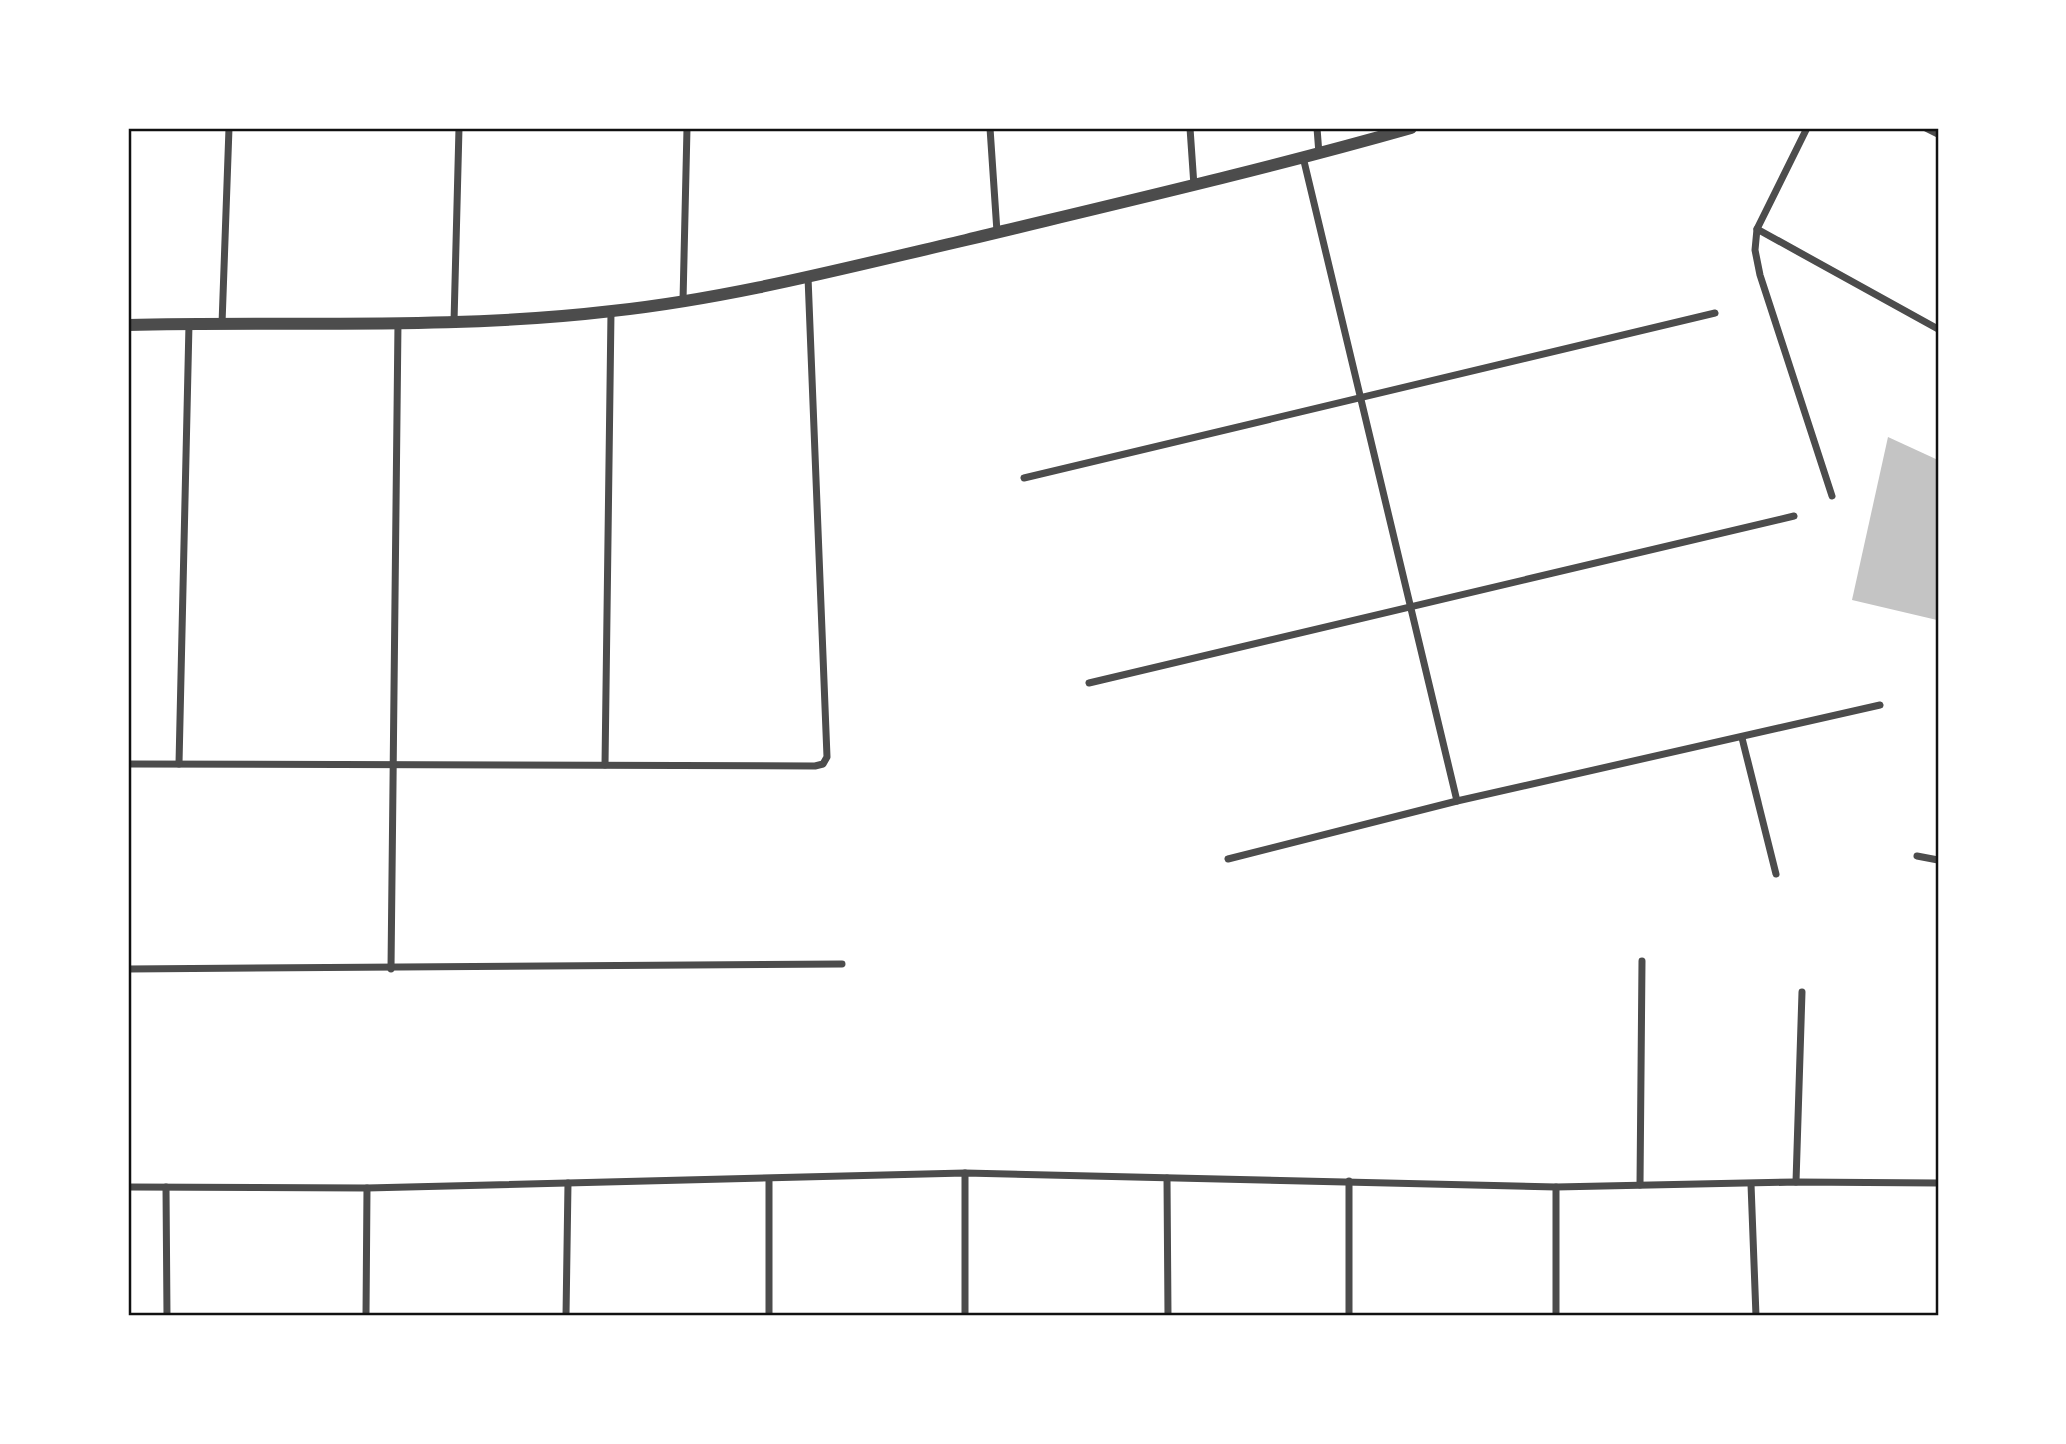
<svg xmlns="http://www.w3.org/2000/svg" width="2066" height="1444" font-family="'Noto Sans',sans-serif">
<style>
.building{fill:#c4c4c4}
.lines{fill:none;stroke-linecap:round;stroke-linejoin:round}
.minor{stroke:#4c4c4c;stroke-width:7}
.tertiary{stroke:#4c4c4c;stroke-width:12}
.neatline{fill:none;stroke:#111;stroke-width:2.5}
</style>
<rect width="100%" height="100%" fill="#fff"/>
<!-- building -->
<polygon class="building" points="1888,437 1938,460 1937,620 1852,600"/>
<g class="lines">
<!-- minor -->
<g class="minor">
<polyline points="990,128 997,232"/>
<polyline points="1190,128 1194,186"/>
<polyline points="1317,128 1319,154"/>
<polyline points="1807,128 1757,229 1755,250 1760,275 1832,496"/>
<polyline points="1926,128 1938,134"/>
<polyline points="1303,157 1457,801"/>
<polyline points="1757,229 1938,329"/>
<polyline points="683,301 687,128"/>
<polyline points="454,322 459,128"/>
<polyline points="222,324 229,128"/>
<polyline points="1024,478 1715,313"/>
<polyline points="1089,683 1794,516"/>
<polyline points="1742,738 1776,874"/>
<polyline points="128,764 815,766 823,764 827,757 808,277"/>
<polyline points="179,764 189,324"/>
<polyline points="605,765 611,312"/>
<polyline points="1917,856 1938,860"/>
<polyline points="1228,859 1457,801 1880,705"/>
<polyline points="128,969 842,964"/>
<polyline points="391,969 398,322"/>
<polyline points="1167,1178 1168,1316"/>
<polyline points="769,1179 769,1316"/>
<polyline points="1349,1181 1349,1316"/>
<polyline points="1796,1182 1802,992"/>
<polyline points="1751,1184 1756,1316"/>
<polyline points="1640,1185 1642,961"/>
<polyline points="128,1187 367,1188 965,1173 1556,1187 1796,1182 1938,1183"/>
<polyline points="166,1187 167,1316"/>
<polyline points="1556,1187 1556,1316"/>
<polyline points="366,1316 367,1188"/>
<polyline points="566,1316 568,1183"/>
<polyline points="965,1316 965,1173"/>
</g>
<!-- tertiary -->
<path class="tertiary" d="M 128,325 C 289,321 452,330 612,311 C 732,298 849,267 966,240 C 1115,204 1263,170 1411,128"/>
</g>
<!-- border -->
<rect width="2066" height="1444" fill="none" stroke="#ffffff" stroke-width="259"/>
<rect x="130" y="130" width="1807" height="1184" class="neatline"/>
</svg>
